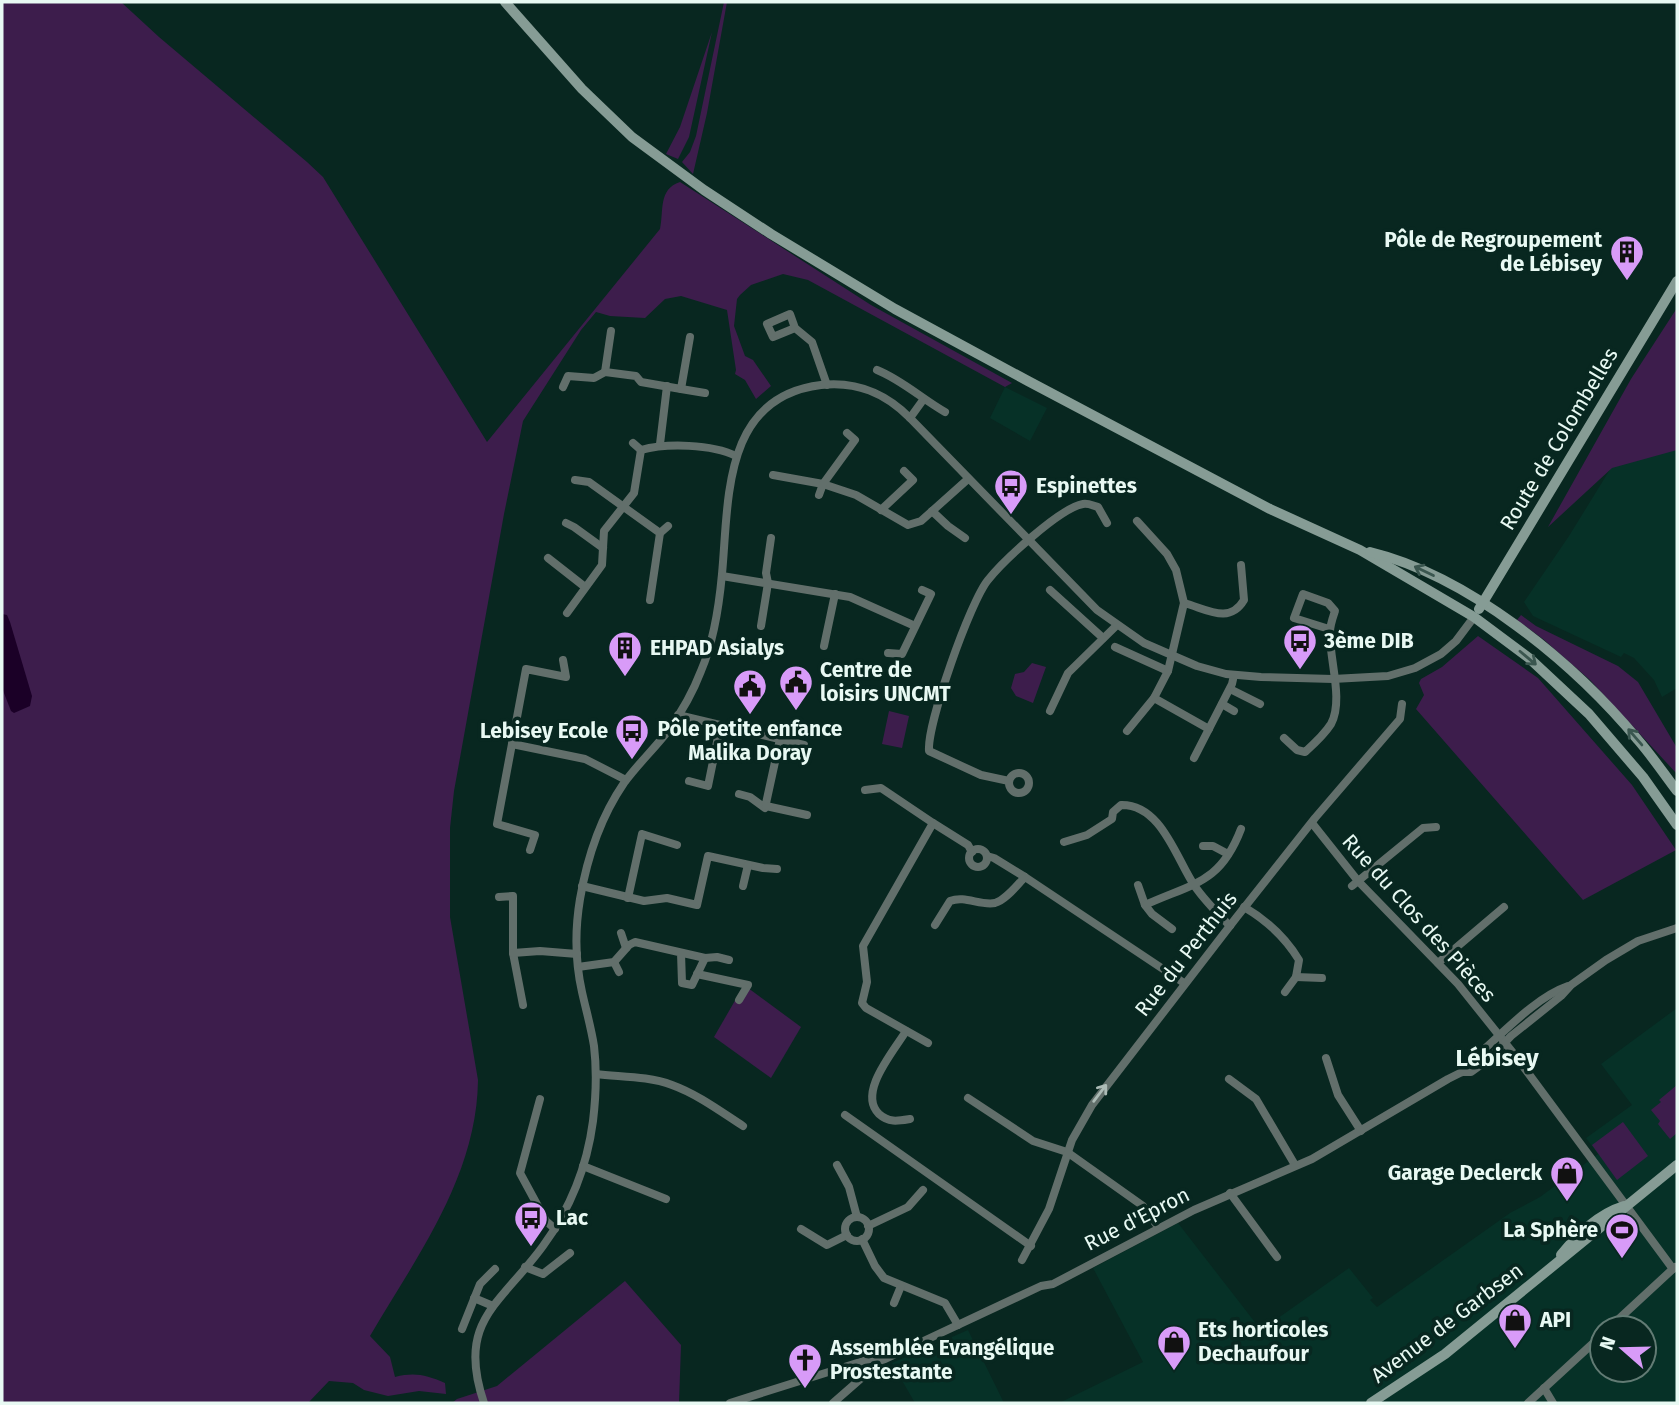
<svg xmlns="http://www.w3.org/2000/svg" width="1679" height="1405" font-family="'Fira Sans',sans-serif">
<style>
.built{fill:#063127;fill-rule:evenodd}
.green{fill:#3d1d4c}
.water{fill:#1b0027}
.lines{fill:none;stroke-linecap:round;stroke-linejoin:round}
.street{stroke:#626f6b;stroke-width:8}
.secondary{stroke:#869c95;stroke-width:10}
.oneway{stroke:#3a564f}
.oneway2{stroke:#acbbb6}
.labels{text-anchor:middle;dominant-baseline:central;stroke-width:7;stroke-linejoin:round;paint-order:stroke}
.poi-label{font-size:21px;font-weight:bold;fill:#e8f9f3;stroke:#082720;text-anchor:start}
.street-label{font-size:21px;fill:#e8f9f3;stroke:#082720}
.quarter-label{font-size:24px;font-weight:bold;fill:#e8f9f3;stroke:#082720}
</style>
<rect width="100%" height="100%" fill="#082720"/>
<!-- built -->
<g class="built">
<polygon points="1677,370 1677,688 1662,697 1654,680 1634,658 1624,653 1621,657 1533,616 1524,602 1569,536 1659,390"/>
<polygon points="1005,387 1047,408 1030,441 990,418"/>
<path d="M 1677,1008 L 1677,1403 L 1059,1403 L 1143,1362 L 1093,1268 L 1178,1223 L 1261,1330 L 1349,1268 L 1373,1298 L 1370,1300 L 1377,1307 L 1510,1213 L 1540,1197 L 1598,1154 L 1586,1138 L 1632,1105 L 1601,1064 ZM 1602,1328 L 1644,1328 L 1644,1370 L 1602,1370 Z"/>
<polygon points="968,1330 1004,1403 915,1403 892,1363"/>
</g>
<!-- green -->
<g class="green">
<path d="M 2,2 L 121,2 L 159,37 L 307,162 L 323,177 L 487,442 L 660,229 C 664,211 658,189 680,182 L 871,305 L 1012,383 L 1005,387 L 808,280 L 783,274 L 751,285 L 740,295 L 737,299 L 734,326 L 745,356 L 753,360 L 771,386 L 756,399 L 745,380 L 735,374 L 736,370 L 727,310 L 681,296 L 665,299 L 645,318 L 610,316 L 596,312 L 581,330 L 523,421 L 504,514 L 454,791 L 450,828 L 450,917 L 478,1080 C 477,1176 417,1256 370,1336 L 390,1357 L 395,1377 C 415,1372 426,1375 445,1383 L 446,1394 L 419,1391 L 388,1396 L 364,1390 L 353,1383 L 329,1381 L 308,1403 L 2,1403 Z"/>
<polygon points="724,2 727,2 707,113 693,174 682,162 690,152 696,136"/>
<polygon points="712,32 689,137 678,159 666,154 680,127"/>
<polygon points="1677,308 1677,450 1612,468 1548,527 1631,379"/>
<polygon points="1521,615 1536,626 1618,666 1638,682 1677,748 1677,774 1590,680 1543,639 1517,620"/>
<polygon points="1478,636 1538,678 1632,785 1676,850 1583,900 1416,709 1424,695 1419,683 1421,679 1442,667"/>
<polygon points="1032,663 1046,667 1033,703 1016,696 1011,688 1015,674 1024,672"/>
<polygon points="889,711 909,716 902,748 882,744"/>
<polygon points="744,985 801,1027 771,1078 714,1037"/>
<polygon points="1677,1085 1677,1133 1670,1139 1658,1124 1660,1121 1651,1110 1661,1102 1659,1100"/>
<polygon points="1623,1122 1648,1156 1617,1180 1592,1145"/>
<polygon points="625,1281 681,1345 679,1403 452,1403 457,1399 497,1386"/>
</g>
<!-- water -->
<polygon class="water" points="2,614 7,615 10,622 32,696 30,706 14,713 11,711 2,688"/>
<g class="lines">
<!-- street -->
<g class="street">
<polyline points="795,328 790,314 767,324 773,337 795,328 812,342 827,385"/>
<path d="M 877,370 C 902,380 922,399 945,412"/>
<polyline points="605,372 611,331"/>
<polyline points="563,387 568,376 594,378 605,372 636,376 641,382 681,389 690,337"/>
<polyline points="681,389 705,393"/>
<polyline points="910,418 923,400"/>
<polyline points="633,443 641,450"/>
<polyline points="660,444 667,386"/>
<path d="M 641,450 C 666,443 712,444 736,456"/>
<polyline points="773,475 823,484 856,495 908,525 921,521 968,479"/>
<polyline points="575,480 589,482 660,533 650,600"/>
<polyline points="819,495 823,484 855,440 847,433"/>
<polyline points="881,510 913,480 904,471"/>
<polyline points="932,511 948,526 965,538"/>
<polyline points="566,523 574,527 603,548"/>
<polyline points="660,533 668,526"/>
<polyline points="548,558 585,587"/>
<polyline points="722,576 850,597 915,626"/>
<polyline points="1050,590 1103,638"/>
<path d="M 1184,603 C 1207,609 1229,625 1244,600 L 1241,565"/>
<polyline points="567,613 602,565 604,531 634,493 641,450"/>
<polyline points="761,626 768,583 766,573 771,538"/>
<polyline points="824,646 835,594"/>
<polyline points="1115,647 1168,671"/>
<polyline points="888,653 902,654 931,594 922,590"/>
<polyline points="1230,689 1260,704"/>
<polyline points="1154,698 1209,729"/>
<polyline points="1222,704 1234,711"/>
<polyline points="1050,711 1068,673 1117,625"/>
<polyline points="678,715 804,745"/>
<polyline points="1127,731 1154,698 1168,671 1184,603 1176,570 1167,554 1137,521"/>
<path d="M 1284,738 L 1297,750 L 1305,752 C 1315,743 1324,735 1331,724 C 1344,700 1329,659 1330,632 C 1330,625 1333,617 1335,611 L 1328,603 L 1303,594 L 1294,618 L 1329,629"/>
<polyline points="512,744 585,759 626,780"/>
<polyline points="1194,758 1232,684 1234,675"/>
<circle cx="1019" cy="783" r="10"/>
<polyline points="689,781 708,786 720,727"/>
<path d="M 1009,781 L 981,775 L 929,751 C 927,724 970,602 988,580 C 1003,561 1060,508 1083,504 C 1089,503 1093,506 1098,507 L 1107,523"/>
<polyline points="865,790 881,788 933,823 863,946 867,982 862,1003 866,1008 928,1043"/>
<polyline points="739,794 750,797 765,808 780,739"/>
<polyline points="766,806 807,815"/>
<polyline points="933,823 968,845 972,852"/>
<polyline points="1312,823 1358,881 1458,984 1514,1054 1673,1269"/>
<path d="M 1064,842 L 1087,835 L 1112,819 L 1113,812 L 1121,805 C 1161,804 1176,858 1194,885 C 1204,900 1217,913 1230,926"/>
<polyline points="1203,846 1213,846 1228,854"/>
<circle cx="978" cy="858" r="9"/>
<polyline points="530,850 535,835 497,824 526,669 566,677 563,660"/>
<polyline points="987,856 994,858 1025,877 1184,983"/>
<polyline points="1138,885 1145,905"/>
<polyline points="582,886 644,901 667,898 697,905 708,856 763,868 777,869"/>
<polyline points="743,886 748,865"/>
<polyline points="1352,886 1423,828 1436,827"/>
<polyline points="499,897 513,896 513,953 523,1005"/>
<polyline points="628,898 642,834 677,845"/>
<path d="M 1244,907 C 1268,921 1285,937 1299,960 L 1296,977 L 1285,992"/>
<path d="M 935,925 L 950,901 C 965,895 980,906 995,903 C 1006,900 1017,885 1025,877"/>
<path d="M 1172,929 L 1152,914 L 1145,905 C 1193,883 1220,884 1241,829"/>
<polyline points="621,933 626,948"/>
<polyline points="513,953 540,951 577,954"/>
<polyline points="705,958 717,957 729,960"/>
<polyline points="614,962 619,972"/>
<polyline points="1438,963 1504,907"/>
<polyline points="578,967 614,962 629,945 635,942 705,958 692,985 682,983 681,953"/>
<polyline points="697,974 748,985 739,1000"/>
<polyline points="1296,977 1322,978"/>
<path d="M 906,1031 C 894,1051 857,1093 879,1114 C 889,1123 898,1121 910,1119"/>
<polyline points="1326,1058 1338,1095 1361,1131"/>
<path d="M 1462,1072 L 1467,1064 C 1497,1040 1533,998 1568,986"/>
<path d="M 596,1074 C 621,1077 648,1076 672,1085 C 697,1094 720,1111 743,1126"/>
<polyline points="1229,1079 1256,1099 1295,1165"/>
<polyline points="968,1098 1033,1141 1067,1152 1143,1206 1158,1227"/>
<polyline points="540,1099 520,1173 546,1221 555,1229"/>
<polyline points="845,1115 1031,1246"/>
<polyline points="837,1165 849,1187 857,1217"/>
<polyline points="583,1166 666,1199"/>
<polyline points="1230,1193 1277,1257"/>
<circle cx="857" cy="1229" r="12"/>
<polyline points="868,1226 908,1207 923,1190"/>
<polyline points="801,1229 827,1245 847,1235"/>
<polyline points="862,1239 875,1266 884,1278 945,1303 958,1325"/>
<polyline points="1022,1260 1049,1209 1072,1140 1092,1105 1236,918 1315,818 1400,719 1402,704"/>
<polyline points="525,1267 543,1274 570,1253"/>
<polyline points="474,1298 493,1306"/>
<polyline points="894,1303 901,1286"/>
<polyline points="1609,1328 1675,1267"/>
<polyline points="462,1329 480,1284 495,1269"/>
<polyline points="1544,1388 1553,1403"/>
<path d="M 484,1403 C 456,1321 500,1305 543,1246 C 570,1209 587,1167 593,1121 C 596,1096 597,1071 594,1046 C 591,1027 586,1010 582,992 C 575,961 575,929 580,899 C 587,858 600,818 624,783 C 637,765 654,749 668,731 C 681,713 693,692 701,671 C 714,641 719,607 722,574 C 729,500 722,397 821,385 C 857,381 885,393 910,418 L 1097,610 L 1144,643 L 1197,666 L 1226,674 L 1261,677 L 1333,679 L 1388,676 L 1415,668 L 1441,654 L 1456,641 L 1474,617"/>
<polyline points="730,1403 873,1358 881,1361"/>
<polyline points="833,1403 881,1361 1041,1286 1053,1284 1194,1210 1312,1159 1448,1079 1462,1072 1471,1072 1489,1059 1511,1036 1561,996 1571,985 1606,960 1638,941 1677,928"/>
<polyline points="1528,1403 1602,1335"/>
</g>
<!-- secondary -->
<g class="secondary">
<polyline points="505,2 582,89 632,137 704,190 771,234 895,309 1028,381 1270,509 1360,550 1474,617 1529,658 1589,714 1643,777 1677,825"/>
<path d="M 1370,552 C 1469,576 1574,663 1638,740 C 1652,756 1664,774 1677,791"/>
<polyline points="1479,609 1677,281"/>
<path d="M 1561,1255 C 1578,1234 1598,1214 1624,1206"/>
<polyline points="1371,1403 1445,1354 1677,1165"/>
</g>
</g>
<!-- one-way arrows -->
<defs><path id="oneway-shaft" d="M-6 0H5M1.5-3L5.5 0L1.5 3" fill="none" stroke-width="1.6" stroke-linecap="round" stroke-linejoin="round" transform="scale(1.75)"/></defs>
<g class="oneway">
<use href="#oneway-shaft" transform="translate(1424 571) rotate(-154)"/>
<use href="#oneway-shaft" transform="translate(1528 658) rotate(40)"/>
<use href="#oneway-shaft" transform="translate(1635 737) rotate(-131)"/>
</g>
<use class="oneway2" href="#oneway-shaft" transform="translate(1100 1093) rotate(-53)"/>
<!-- icons -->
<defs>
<g id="building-pin" transform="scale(1.75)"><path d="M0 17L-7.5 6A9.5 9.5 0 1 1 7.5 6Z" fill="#d89bf8" stroke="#082720"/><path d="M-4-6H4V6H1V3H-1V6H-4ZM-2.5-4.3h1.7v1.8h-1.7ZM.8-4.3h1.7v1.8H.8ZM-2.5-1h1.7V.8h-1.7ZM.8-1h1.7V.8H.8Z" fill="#111"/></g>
<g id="bus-pin" transform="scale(1.75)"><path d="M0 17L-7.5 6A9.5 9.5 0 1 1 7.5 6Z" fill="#d89bf8" stroke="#082720"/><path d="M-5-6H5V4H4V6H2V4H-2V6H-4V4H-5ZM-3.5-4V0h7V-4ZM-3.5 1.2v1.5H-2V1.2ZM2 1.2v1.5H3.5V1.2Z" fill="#111"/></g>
<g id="civic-pin" transform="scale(1.75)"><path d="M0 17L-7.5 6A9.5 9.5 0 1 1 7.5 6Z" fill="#d89bf8" stroke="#082720"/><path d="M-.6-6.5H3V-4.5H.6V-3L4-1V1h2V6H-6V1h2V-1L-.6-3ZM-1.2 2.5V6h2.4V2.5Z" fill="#111"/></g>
<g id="shop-pin" transform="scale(1.75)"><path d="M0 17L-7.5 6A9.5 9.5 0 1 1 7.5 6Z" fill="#d89bf8" stroke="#082720"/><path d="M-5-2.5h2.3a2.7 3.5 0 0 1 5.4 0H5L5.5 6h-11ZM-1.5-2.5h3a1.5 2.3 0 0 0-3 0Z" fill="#111"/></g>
<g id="stadium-pin" transform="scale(1.75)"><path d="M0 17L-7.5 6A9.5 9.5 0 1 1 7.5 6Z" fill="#d89bf8" stroke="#082720"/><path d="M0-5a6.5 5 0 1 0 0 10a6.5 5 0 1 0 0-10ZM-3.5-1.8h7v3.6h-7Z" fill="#111"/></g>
<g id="church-pin" transform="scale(1.75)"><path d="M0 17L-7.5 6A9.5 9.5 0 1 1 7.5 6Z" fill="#d89bf8" stroke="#082720"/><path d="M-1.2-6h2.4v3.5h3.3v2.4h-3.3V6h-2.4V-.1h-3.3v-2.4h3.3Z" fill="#111"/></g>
</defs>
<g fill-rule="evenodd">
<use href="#building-pin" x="1627" y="252"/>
<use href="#bus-pin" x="1011" y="486"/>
<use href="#bus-pin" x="1300" y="641"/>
<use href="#building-pin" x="625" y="648"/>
<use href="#civic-pin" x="796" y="682"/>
<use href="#civic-pin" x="750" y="686"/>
<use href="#bus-pin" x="632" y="731"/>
<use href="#shop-pin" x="1567" y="1173"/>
<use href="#bus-pin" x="531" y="1218"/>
<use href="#stadium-pin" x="1622" y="1230"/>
<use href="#shop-pin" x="1515" y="1320"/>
<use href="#shop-pin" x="1174" y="1342"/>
<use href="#church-pin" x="805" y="1360"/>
</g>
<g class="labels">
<!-- poi labels -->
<g class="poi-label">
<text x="1602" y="240" text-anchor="end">Pôle de Regroupement<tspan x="1602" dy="24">de Lébisey</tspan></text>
<text x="1036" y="486">Espinettes</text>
<text x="1324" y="641">3ème DIB</text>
<text x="650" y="648">EHPAD Asialys</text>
<text x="820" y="670">Centre de<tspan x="820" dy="24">loisirs UNCMT</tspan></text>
<text x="750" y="729" text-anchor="middle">Pôle petite enfance<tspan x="750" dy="24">Malika Doray</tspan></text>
<text x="608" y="731" text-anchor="end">Lebisey Ecole</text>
<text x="1542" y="1173" text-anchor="end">Garage Declerck</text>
<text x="556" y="1218">Lac</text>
<text x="1598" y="1230" text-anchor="end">La Sphère</text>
<text x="1540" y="1320">API</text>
<text x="1198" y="1330">Ets horticoles<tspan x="1198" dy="24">Dechaufour</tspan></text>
<text x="830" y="1348">Assemblée Evangélique<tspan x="830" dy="24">Prostestante</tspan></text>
</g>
<!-- street labels -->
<g class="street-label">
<text transform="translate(1559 439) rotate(-59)">Route de Colombelles</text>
<text transform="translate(1419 918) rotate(48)">Rue du Clos des Pièces</text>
<text transform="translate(1186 954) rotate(-52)">Rue du Perthuis</text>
<text transform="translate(1137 1219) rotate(-27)">Rue d'Epron</text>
<text transform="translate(1447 1323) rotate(-37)">Avenue de Garbsen</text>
</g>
<!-- quarter labels -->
<g class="quarter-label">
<text x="1497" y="1058">Lébisey</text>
</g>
</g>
<!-- border -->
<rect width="1679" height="1405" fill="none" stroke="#e8f9f3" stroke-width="7"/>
<!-- north arrow -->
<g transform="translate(1623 1349) rotate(290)"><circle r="33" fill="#082720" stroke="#627b74" stroke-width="2"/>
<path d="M0-5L12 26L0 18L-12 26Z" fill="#d89bf8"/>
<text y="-10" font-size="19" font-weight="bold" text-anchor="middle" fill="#e8f9f3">N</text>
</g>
</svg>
